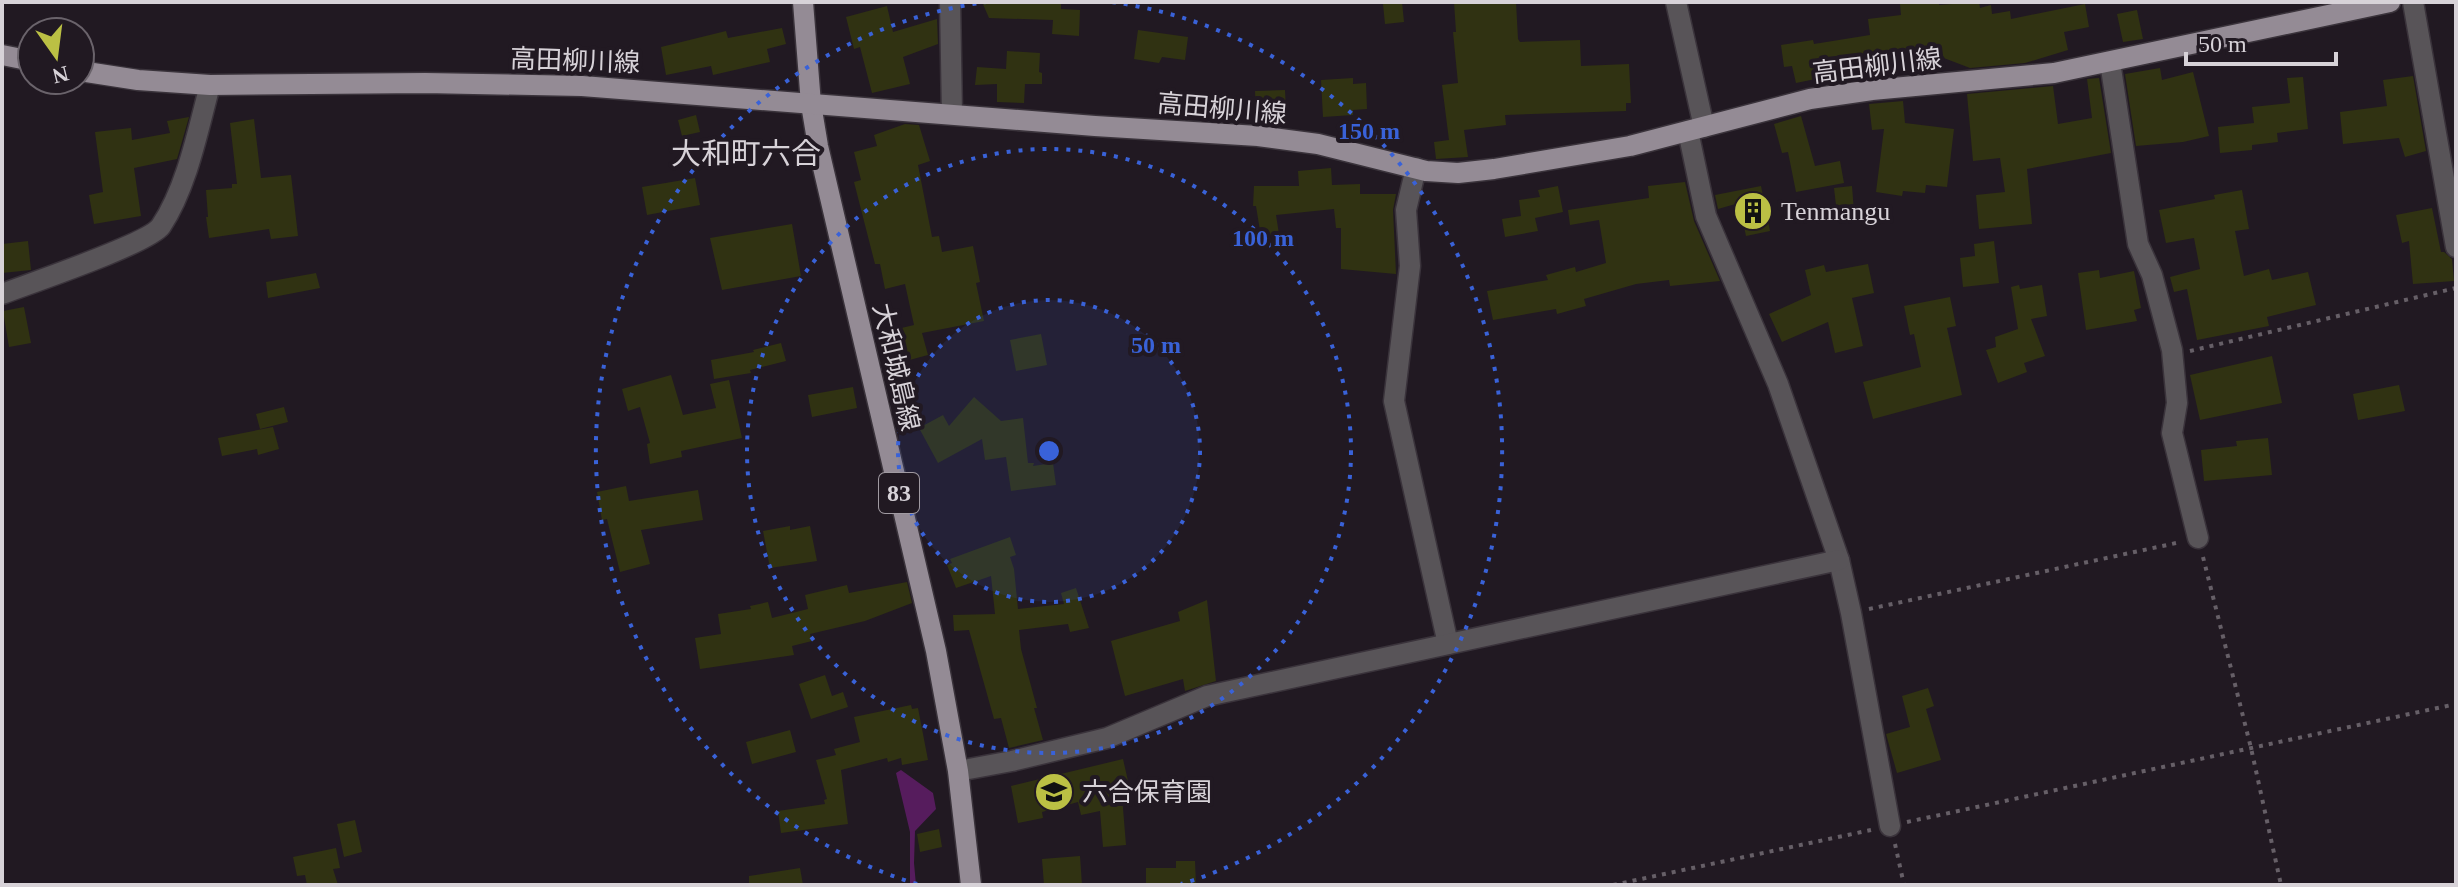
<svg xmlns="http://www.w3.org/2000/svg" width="2458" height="887" font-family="'Times New Roman','Noto Sans JP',serif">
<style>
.water{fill:#561c5d}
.building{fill:#303212}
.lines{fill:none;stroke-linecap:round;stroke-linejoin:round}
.minor-casing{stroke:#3a333b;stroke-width:23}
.major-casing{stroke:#3a333b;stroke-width:23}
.path{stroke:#665f67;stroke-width:4;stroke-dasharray:4 6;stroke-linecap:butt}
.minor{stroke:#585458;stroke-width:20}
.major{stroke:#948b95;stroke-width:20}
.ring{fill:none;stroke:#3962d8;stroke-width:4;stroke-dasharray:4 8}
.labels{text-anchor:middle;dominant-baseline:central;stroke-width:8;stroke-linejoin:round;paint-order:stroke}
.shield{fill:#211922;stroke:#a09aa1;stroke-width:2}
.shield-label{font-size:24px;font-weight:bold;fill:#d7d2d8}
.street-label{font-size:26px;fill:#d7d2d8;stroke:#211922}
.poi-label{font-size:26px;fill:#d7d2d8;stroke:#211922;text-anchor:start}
.quarter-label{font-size:30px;fill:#d7d2d8;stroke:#211922}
.centre{fill:#3962d8;stroke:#211922;stroke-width:4}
.ring-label{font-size:24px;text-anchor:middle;font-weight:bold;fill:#3962d8;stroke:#211922;stroke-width:8;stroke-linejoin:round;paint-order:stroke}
</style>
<rect width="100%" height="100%" fill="#211922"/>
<!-- water -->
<polygon class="water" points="901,770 933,793 936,809 915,831 914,863 916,885 910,885 910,832 896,773"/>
<!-- building -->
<g class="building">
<polygon points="982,2 1061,2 1061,9 1080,10 1079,36 1052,34 1053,20 989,18"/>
<polygon points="1402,2 1404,22 1385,24 1383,4"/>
<polygon points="1454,2 1516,2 1518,39 1520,42 1580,40 1581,66 1629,64 1631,103 1626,103 1626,111 1505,115 1506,125 1464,130 1468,157 1436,159 1434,142 1449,140 1442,85 1458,83 1453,32 1456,32"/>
<polygon points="1939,2 1939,5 1979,2 1980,8 1991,5 1992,14 2010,11 2011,19 2085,4 2089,27 2064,32 2068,50 2025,63 1970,68 1936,55 1938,69 1908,73 1907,67 1870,72 1869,68 1796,83 1792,66 1784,67 1781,45 1813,40 1814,44 1870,35 1868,19 1901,15 1900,4"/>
<polygon points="887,6 893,32 937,19 938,44 903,57 910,84 872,93 860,47 854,49 846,17"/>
<polygon points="2137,10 2143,39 2123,42 2117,14"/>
<polygon points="782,28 786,44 767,49 770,62 713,75 711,66 666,75 661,47 726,31 728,38"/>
<polygon points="1138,30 1188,37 1185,60 1162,57 1159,63 1134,59"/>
<polygon points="1007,51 1040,53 1039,72 1042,73 1042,84 1025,84 1024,103 997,102 997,84 975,85 977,67 1006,69"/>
<polygon points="2160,68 2162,80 2193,72 2209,136 2183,142 2136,146 2125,74"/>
<polygon points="2413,76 2426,151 2405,157 2399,138 2343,144 2340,112 2387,106 2383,80"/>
<polygon points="2303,77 2308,129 2277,133 2278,142 2252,145 2252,150 2220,153 2218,127 2254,123 2252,107 2290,103 2287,78"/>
<polygon points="1353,78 1353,84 1366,83 1367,109 1353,110 1353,115 1323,117 1321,80"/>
<polygon points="2099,78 2111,153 2027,169 2032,224 1979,229 1976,195 2005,192 2000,158 1973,161 1967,94 2053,86 2058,124 2092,118 2087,79"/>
<polygon points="1285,90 1286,110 1256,111 1255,91"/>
<polygon points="1903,101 1905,123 1954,129 1947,187 1926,185 1925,193 1903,191 1902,196 1876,192 1884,129 1872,130 1869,104"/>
<polygon points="696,115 700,132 682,136 678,120"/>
<polygon points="1801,116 1815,166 1840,161 1844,183 1796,192 1788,152 1782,153 1774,124"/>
<polygon points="189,117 177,159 134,168 141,216 94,224 89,195 103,192 95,132 131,128 132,140 170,133 167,121"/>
<polygon points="254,119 261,178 291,175 298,236 271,239 269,229 209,238 206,217 208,217 206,190 232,188 232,184 237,184 230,123"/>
<polygon points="905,124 919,125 930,161 918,165 932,237 939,236 942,252 973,246 980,282 976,283 984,321 922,333 928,355 902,362 893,330 914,325 905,284 885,289 880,264 875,264 854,182 861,180 854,152 877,146 874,135"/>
<polygon points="1331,168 1332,185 1360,184 1360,194 1396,194 1393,210 1396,274 1341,269 1341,228 1336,228 1334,209 1276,215 1279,234 1261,237 1256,206 1253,206 1254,186 1299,186 1298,171"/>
<polygon points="695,178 700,205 647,215 642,187"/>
<polygon points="1685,182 1694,221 1720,281 1670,286 1669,280 1636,284 1584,299 1586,306 1557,314 1556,309 1493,320 1487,291 1548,280 1546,275 1575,267 1576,272 1606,263 1599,220 1570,225 1568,210 1649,198 1648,186"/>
<polygon points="1558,186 1563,212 1535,218 1538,231 1505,237 1502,219 1521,216 1519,200 1540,197 1538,190"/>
<polygon points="1761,186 1770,231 1746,236 1739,203 1718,209 1715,195"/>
<polygon points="1852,186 1854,212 1837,214 1834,188"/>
<polygon points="2242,190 2249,229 2235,231 2244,276 2269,269 2272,280 2308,272 2316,305 2267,317 2269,326 2197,340 2187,289 2174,292 2170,277 2200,269 2194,238 2166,243 2159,210 2215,199 2214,195"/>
<polygon points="2432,208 2441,252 2444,252 2452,259 2454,281 2413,284 2409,241 2402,243 2396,215"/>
<polygon points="792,224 801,276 722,290 710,238"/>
<polygon points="28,241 31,270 2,273 2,244"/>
<polygon points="1994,241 1999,283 1963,287 1960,258 1975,256 1974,244"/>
<polygon points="1868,264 1874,293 1852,298 1863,346 1835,353 1828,322 1782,342 1769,314 1811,295 1805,270 1824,265 1826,272"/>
<polygon points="2099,270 2100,278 2134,271 2141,308 2134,310 2137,321 2086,330 2078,273"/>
<polygon points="316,273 320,288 268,298 266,282"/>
<polygon points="2019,285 2020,289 2042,285 2047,316 2031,319 2045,356 2024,363 2027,372 1998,383 1986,350 1996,347 1995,337 2018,329 2011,287"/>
<polygon points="1950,297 1956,326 1947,328 1962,395 1873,419 1863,382 1921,367 1914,334 1910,335 1904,306"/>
<polygon points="24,307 31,343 9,347 3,311"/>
<polygon points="1041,334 1047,365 1016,371 1010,340"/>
<polygon points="781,343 786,361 750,370 751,373 714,379 711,360 754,352 753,350"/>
<polygon points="2272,356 2282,403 2200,420 2190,375"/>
<polygon points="671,375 683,415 716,408 710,384 729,380 742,438 681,451 682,457 650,464 647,444 650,443 640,407 628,411 622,389"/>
<polygon points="2399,385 2405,411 2358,420 2353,394"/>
<polygon points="853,387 857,408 812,417 808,395"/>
<polygon points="974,397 1001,421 1023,418 1028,463 1034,463 1033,466 1053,463 1056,485 1011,491 1006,457 985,460 982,439 938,463 919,428 943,415 949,426"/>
<polygon points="284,407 288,422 260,429 256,414"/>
<polygon points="273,427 279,449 258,455 257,449 222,456 218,438"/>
<polygon points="2268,438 2272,475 2204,481 2201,450 2237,446 2236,441"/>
<polygon points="626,486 629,501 698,490 703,520 641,530 650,564 620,572 607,519 602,520 597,492"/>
<polygon points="790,526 790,530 810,526 817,561 770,568 763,531"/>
<polygon points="1010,537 1016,555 1010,557 1014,569 1018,609 1064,604 1061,593 1076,588 1089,628 1070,632 1068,624 1019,630 1021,649 1037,708 1034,708 1043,740 1009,748 1001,718 994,719 969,630 954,631 953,615 995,614 991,576 956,588 947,565 952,563 950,559"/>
<polygon points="907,582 912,603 865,621 810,634 812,641 792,646 794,655 700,669 695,638 721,634 718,614 751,609 750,606 768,602 772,618 808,609 805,595 847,585 849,593"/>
<polygon points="1207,600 1216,681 1185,691 1183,679 1125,696 1111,641 1180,621 1178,612"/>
<polygon points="825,675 832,696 843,692 848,707 811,719 799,684"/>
<polygon points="1928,688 1934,706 1926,709 1941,760 1897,773 1886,734 1910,727 1902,696"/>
<polygon points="911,705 912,709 918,708 928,760 902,765 901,758 888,762 887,758 841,770 848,824 781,833 778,811 825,804 824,800 827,799 816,760 836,755 834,749 860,742 854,717"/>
<polygon points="790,730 796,752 752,764 746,742"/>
<polygon points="1123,759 1131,794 1122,796 1126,845 1103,847 1100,811 1081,815 1078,802 1042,812 1043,818 1018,823 1011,786"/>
<polygon points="355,820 362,852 344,857 337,824"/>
<polygon points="939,829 942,847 920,852 917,834"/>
<polygon points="336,848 340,868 333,869 338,885 307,885 305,875 297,876 293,857"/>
<polygon points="1080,856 1082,885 1044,885 1042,859"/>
<polygon points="1176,861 1195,861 1196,885 1146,885 1146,868 1176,868"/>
<polygon points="800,868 803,885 749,885 749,876"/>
</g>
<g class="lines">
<!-- minor casing -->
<g class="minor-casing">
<g id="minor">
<polyline points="950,2 952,114"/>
<polyline points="1676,2 1704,127"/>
<polyline points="2413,2 2456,247"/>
<polyline points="2110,62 2138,244 2152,275 2172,350 2177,403 2172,433 2198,538"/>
<polyline points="1688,131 1706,216 1778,384 1839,560 1851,613 1890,826"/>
<polyline points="1416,168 1406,210 1410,266 1394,401 1448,644"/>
<path d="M 2,294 C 28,284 150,243 161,226 C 187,187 198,130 210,85"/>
<polyline points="958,771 1012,761 1107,738 1207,696 1839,560"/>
</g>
</g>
<!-- major casing -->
<g class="major-casing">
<g id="major">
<polyline points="803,2 811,104 818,146 936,651 958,771 971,885"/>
<polyline points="2,55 32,61"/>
<polyline points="80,71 138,80 210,85 425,83 582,86 1095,126 1258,136 1318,144 1426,171 1458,173 1494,169 1630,146 1810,99 1872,90 2054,73 2390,2"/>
</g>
</g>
<!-- path -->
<g class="path">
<polyline points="2190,351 2456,288"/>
<polyline points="2203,557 2251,748 2281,885"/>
<polyline points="1869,609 2181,542"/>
<polyline points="1907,822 2456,704"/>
<polyline points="1895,844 1904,885"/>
<polyline points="1613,885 1871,830"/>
</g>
<!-- minor -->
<use href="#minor" class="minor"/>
<!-- major -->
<use href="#major" class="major"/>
</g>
<!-- distance rings -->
<circle cx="1049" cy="451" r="151" fill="#3962d8" fill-opacity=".12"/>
<g class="ring">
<circle cx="1049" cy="451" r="151"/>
<circle cx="1049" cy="451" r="302"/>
<path d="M917 884A453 453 0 0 1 986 2M1112 2A453 453 0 0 1 1181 884"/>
</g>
<!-- icons -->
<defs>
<g id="building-disc" transform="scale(2)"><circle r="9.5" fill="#bbc044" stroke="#211922"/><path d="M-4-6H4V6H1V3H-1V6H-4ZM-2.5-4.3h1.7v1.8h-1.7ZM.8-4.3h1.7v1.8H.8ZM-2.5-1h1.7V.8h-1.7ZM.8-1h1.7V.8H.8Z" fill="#111"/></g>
<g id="school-disc" transform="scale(2)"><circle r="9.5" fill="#bbc044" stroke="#211922"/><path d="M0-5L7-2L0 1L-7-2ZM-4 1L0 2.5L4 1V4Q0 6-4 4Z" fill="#111"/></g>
</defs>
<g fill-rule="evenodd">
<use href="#building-disc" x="1753" y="211"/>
<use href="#school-disc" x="1054" y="792"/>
</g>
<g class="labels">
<!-- shield labels -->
<rect class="shield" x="879" y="473" width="40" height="40" rx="6"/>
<g class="shield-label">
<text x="899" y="493">83</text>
</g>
<!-- street labels -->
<g class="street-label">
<text transform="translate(575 61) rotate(2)">高田柳川線</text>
<text transform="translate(1877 66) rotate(-7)">高田柳川線</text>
<text transform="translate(1222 109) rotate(5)">高田柳川線</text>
<text transform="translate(896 367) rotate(77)">大和城島線</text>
</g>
<!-- poi labels -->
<g class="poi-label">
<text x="1781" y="211">Tenmangu</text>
<text x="1082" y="792">六合保育園</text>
</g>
<!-- quarter labels -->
<g class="quarter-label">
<text x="746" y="153">大和町六合</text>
</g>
</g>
<circle cx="1049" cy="451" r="12" class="centre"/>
<g class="ring-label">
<text x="1369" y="139">150 m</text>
<text x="1263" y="246">100 m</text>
<text x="1156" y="353">50 m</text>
</g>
<!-- border -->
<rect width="2458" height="887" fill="none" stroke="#d7d2d8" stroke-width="8"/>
<!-- north arrow -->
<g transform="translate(56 56) rotate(166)"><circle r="38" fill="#211922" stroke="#6a636b" stroke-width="2"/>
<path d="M0-6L14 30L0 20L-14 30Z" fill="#bbc044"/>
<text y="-12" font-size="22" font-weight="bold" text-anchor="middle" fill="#d7d2d8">N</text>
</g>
<!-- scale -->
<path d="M2186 52v12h150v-12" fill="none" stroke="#d7d2d8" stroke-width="4"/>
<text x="2198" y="52" font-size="24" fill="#d7d2d8" stroke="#211922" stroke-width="6" paint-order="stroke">50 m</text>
</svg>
